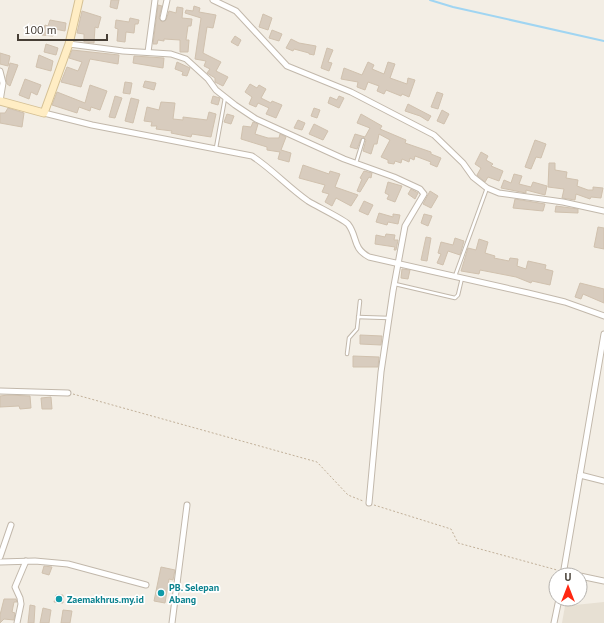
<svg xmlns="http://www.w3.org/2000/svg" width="604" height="623" font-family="'PT Sans',sans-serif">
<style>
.residential{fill:#e7e0d3}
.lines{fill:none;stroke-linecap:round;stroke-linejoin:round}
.stream{stroke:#a0d5f2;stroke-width:2}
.building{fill:#d8ccbe;stroke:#d0c1ae}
.lane-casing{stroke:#c2b8ab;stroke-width:4.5}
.street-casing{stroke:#c2b8ab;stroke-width:7}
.secondary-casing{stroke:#d5c094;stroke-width:9}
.path{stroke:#c1b099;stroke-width:1;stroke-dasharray:2 2;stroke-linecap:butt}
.lane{stroke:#fff;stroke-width:2.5}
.street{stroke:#fff;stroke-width:5}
.secondary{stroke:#ffedc4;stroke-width:7}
.culture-dot{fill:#0f9aa8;stroke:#fff;stroke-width:1.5}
.labels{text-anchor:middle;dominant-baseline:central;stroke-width:3.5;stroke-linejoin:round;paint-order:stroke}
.culture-label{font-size:10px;font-weight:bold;fill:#0d838f;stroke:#fff;text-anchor:start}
</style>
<rect width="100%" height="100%" fill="#f3eee5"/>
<!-- residential -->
<polygon class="residential" points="604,602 604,623 562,623 565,606"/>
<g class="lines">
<!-- stream -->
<polyline class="stream" points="430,0 453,7 604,41"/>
</g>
<!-- building -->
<g class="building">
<polygon points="111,0 119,0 117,9 110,7"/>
<polygon points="158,5 162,6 159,18 162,22 166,20 169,11 176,13 177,7 183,8 182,18 192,19 191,26 188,26 186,40 189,40 188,52 180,52 180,40 164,39 164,41 158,40 157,44 153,44"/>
<polygon points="194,6 200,8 199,12 216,15 213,28 207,27 203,53 221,62 216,71 228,77 223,86 215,82 215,78 207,73 210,69 204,66 206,61 195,59 201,18 185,13 186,10 193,11"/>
<polygon points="82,11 101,17 98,28 95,27 94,43 84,42 84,34 77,33"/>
<polygon points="263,14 272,18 268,30 259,27"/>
<polygon points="130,18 139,20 138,24 135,24 134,33 126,32 125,42 117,41 118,29 115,28 116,20 129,22"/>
<polygon points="50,20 66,23 65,31 54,29 53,36 42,35 45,25 48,26"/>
<polygon points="272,30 282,34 279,41 269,38"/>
<polygon points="235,36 241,40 238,46 231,42"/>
<polygon points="291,39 299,43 316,46 314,55 309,54 309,53 294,49 293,51 286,48"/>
<polygon points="46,44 58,48 56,55 44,52"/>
<polygon points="327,48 333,50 328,62 332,63 329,71 321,68"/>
<polygon points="72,50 119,55 118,64 90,59 81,87 61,82 67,67 78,71 82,62 69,58"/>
<polygon points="0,53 10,56 8,66 0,64"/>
<polygon points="39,55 53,61 51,71 36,67"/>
<polygon points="134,56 164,58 163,68 133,63"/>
<polygon points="177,62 190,68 187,76 182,75 183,72 175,69"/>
<polygon points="368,62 374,65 372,69 384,74 388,62 395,64 390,78 407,84 408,78 415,80 409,97 402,94 401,96 386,90 384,94 377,91 379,86 368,82 365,90 357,87 358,82 341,79 344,68 362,75"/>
<polygon points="10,63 18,65 10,86 7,84 6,78"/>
<polygon points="25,79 41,85 37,95 31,92 29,99 19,95"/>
<polygon points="145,81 156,83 154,90 143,87"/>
<polygon points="125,82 132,83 130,94 123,93"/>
<polygon points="250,84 257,88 259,85 266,89 261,98 271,103 272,101 282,105 276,118 266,114 269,108 258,103 256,107 249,104 252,97 245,92"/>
<polygon points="90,85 107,91 100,110 91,107 90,111 79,107 77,113 52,105 57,92 85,103"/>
<polygon points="437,92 443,94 438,109 431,107"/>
<polygon points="115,96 122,98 115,118 109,117"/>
<polygon points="213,96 220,98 218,105 211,103"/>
<polygon points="339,96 344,98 339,108 328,103 330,97 337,100"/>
<polygon points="131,98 139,100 133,123 125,121"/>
<polygon points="161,102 175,103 173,119 183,120 183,117 207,120 209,112 216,114 211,137 192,134 191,137 171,133 172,131 156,129 157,126 151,126 152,122 144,121 147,107 159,110"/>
<polygon points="408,104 431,116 428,121 420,116 405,111"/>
<polygon points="8,108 24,113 22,127 0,123 0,113 5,113"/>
<polygon points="314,108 320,110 317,118 311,116"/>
<polygon points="442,110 449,114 444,124 437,121"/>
<polygon points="227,114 234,116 231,124 224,122"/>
<polygon points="361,114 382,126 380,129 406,140 405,143 431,152 431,154 441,158 437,167 430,164 431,162 415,156 414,160 410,158 409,162 402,159 401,163 395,161 394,164 388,163 388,160 381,157 390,140 379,134 377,144 374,144 371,154 363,151 366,140 364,138 361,139 357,149 350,147 355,134 365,137 370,128 357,123"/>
<polygon points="298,120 305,123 302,130 294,128"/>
<polygon points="253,122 258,124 255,134 268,138 279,138 280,134 286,137 281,150 291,153 289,162 278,159 280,152 267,150 267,147 241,139 243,126 251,127"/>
<polygon points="314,124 328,131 323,140 309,134"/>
<polygon points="535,140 546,144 541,158 536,157 531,169 525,167"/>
<polygon points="481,152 488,156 486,160 493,164 491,166 503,171 499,181 488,177 485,182 477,175 481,168 475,164"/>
<polygon points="549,163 555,163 555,170 567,172 566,178 578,180 577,186 588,190 593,190 593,187 603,188 601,198 591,197 590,199 576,194 575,200 562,198 564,189 548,187"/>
<polygon points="303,165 329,174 330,171 340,174 335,187 358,195 351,206 336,198 332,206 325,202 329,194 322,192 325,185 299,178"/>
<polygon points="364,171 372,173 371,178 369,177 360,192 357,191 362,179 360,178"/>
<polygon points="514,174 522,176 519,184 531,187 533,182 547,186 545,195 526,190 526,193 501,188 504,180 511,183"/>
<polygon points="388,182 402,186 395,202 387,199 389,195 385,193"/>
<polygon points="411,189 418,193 415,199 408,194"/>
<polygon points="430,191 438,196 431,208 423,204"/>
<polygon points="515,199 545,204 543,211 513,208"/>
<polygon points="364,201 373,205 368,215 359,211"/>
<polygon points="556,206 578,209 578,213 555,212"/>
<polygon points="379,213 393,217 393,214 400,215 398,224 388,222 387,225 376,222"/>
<polygon points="424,214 432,216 428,226 421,223"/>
<polygon points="598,227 604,228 604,249 594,247"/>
<polygon points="386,234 395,235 394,240 398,240 396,250 394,250 395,247 375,244 376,235 385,237"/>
<polygon points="426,237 431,238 427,261 421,260"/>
<polygon points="455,238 464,241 460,255 448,251 443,265 437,263 441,254 438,253 441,242 453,245"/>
<polygon points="479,239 488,242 485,253 495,256 494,258 509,261 510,258 518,259 517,266 526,269 528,261 546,265 545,269 553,271 550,285 532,281 531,283 516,277 480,270 479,274 461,271 468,248 476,250"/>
<polygon points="402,269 410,270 408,279 401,278"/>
<polygon points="580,283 604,289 604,303 583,294 581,299 575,297"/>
<polygon points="360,335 382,336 381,345 360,344"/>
<polygon points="353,356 379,357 378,367 353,367"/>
<polygon points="8,395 30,396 31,408 20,409 19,406 0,407 0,396"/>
<polygon points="51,397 52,409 42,409 41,398"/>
<polygon points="44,566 52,567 49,575 42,573"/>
<polygon points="161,567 175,570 173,580 169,579 165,603 154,601"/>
<polygon points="56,595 63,595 63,603 54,602"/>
<polygon points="4,599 16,599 17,602 14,602 12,612 15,613 14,620 4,619 0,623 0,615"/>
<polygon points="30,605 35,606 34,623 28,623"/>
<polygon points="43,608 51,610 49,623 40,623"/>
<polygon points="63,610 72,611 70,623 61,623"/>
</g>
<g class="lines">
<!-- lane casing -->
<g class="lane-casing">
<g id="lane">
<polyline points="216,148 225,98"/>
<polyline points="356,163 363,140"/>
<polyline points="455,276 487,188"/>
<polyline points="395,284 455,298 458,295 462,278"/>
<polyline points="358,317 389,318"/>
<polyline points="347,354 349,338 357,329 360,301"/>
</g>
</g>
<!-- street casing -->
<g class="street-casing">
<g id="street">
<polyline points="213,0 236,11 287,66 351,92 434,135 463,163 473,177 487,188 499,193 563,202 604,211"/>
<polyline points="163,18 167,0"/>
<polyline points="69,44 123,51 171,54 186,59 208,79 216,90 235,105 256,119 344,159 394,177 420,189 424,194 405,226 393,291 381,372 369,503"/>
<polyline points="148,52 155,0"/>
<polyline points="0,71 3,83 0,101"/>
<path d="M 44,113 L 92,125 L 252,156 C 272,169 288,187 308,201 C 316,206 343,219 348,224 C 358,237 352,248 369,257 L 528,293 L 565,302 L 604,316"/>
<polyline points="0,391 68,393"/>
<polyline points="580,475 604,481"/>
<polyline points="0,557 11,525"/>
<polyline points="0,562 35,561 68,564 146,585"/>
<polyline points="564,572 576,575"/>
<polyline points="563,575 604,334"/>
<polyline points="580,576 604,581"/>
<polyline points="17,623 21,604 20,598 15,587 26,561"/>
<polyline points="172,623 187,505"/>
<polyline points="554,623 559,599"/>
</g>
</g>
<!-- secondary casing -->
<g class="secondary-casing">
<polyline id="secondary" points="0,101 44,113 69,44 79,0"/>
</g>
<!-- path -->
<g class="path">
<polyline points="73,394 317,462 348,495 363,501"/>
<polyline points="374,505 451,529 458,543 557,570"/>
</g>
<!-- lane -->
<use href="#lane" class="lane"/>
<!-- street -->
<use href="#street" class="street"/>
<!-- secondary -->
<use href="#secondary" class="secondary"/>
</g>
<!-- markers -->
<g class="culture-dot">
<circle cx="161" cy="593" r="4"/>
<circle cx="59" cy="599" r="4"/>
</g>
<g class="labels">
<!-- culture labels -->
<g class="culture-label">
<text x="169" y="587">PB. Selepan<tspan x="169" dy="12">Abang</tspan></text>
<text x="67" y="599">Zaemakhrus.my.id</text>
</g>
</g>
<!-- north arrow -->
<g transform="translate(568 587)"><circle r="19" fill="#ffffff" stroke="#b5b2ae"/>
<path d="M0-3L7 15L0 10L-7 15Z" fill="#ff2711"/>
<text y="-6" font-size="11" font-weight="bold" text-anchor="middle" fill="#463e35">U</text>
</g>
<!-- scale -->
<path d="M18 34v6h89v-6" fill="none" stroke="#463e35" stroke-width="2"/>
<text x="24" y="34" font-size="12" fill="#463e35" stroke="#ffffff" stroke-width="3" paint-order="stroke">100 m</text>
</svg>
